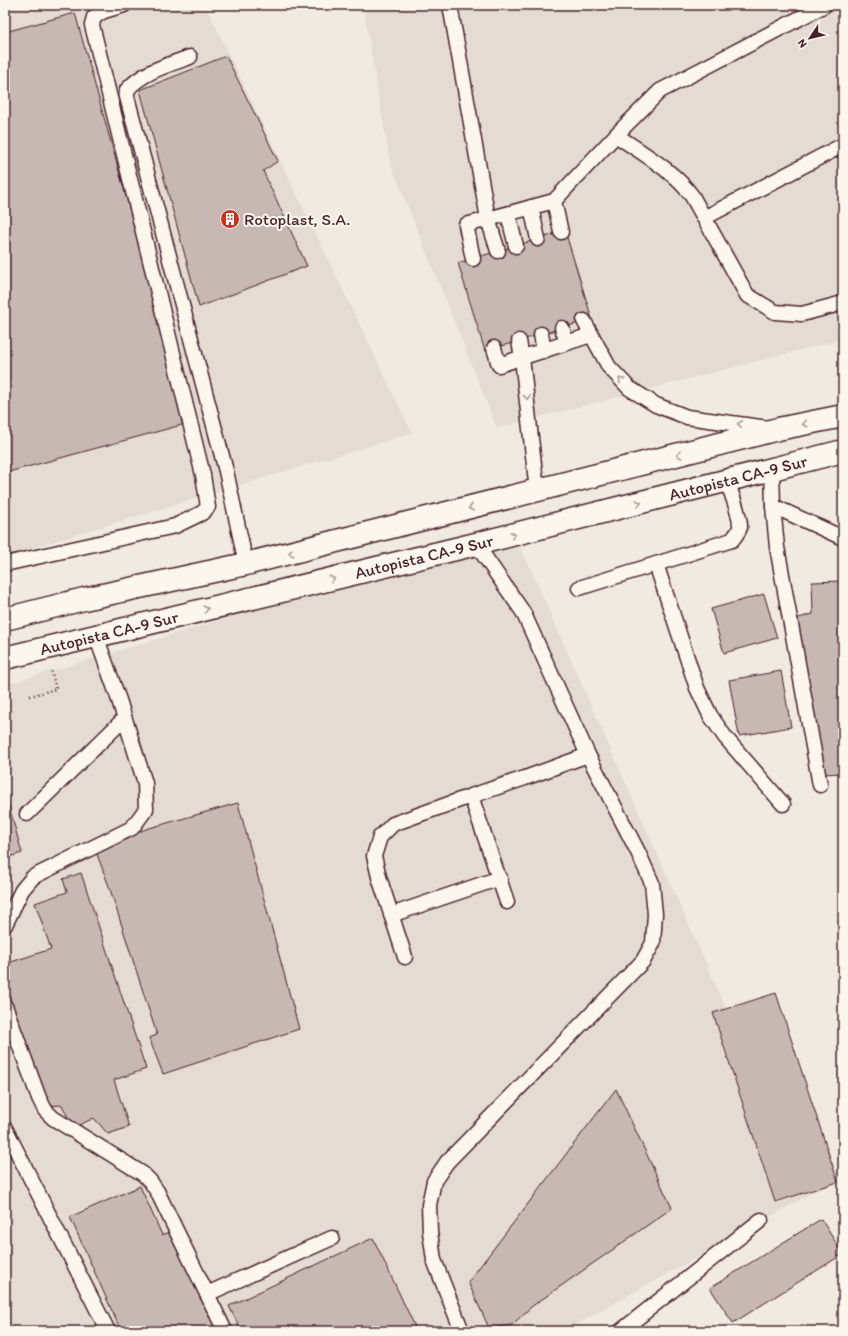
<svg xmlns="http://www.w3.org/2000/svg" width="848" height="1336" font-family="Itim,sans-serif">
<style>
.built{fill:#e4dbd2}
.building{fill:#c8b8b3;stroke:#4a1f2b}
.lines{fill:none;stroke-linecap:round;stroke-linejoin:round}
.service-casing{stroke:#4a1f2b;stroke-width:17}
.trunk-casing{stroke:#4a1f2b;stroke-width:25}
.path{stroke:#4a1f2b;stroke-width:2.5;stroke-dasharray:1 3;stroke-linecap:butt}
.service{stroke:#fbf7ec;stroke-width:14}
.trunk{stroke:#fbf7ec;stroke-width:22}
.oneway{stroke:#ab9695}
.labels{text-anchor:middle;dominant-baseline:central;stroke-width:4;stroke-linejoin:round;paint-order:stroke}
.poi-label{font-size:17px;fill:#4a1f2b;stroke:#fbf7ec;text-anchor:start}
.street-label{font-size:17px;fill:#4a1f2b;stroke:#fbf7ec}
</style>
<rect width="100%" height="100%" fill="#f0eae0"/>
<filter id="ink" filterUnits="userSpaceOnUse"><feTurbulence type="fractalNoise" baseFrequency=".025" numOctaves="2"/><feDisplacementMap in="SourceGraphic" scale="8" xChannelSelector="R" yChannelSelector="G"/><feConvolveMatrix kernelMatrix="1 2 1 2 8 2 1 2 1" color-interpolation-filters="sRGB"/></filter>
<g filter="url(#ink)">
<!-- built -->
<g class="built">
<polygon points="5,5 205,5 412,433 5,556"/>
<polygon points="363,5 843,5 843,339 497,428 390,162"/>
<polygon points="514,532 809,1195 564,1331 5,1331 5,685"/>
</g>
<!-- building -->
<g class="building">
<polygon points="75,13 189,423 5,473 5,32"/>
<polygon points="226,56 278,161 263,171 307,266 199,307 140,90"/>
<polygon points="565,231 592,319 485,351 458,263"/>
<polygon points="843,581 843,773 822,774 795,619 813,614 812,582"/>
<polygon points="764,594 777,638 724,653 711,609"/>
<polygon points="781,671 791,727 739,736 729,680"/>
<polygon points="5,792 22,853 5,858"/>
<polygon points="238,803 299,1029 163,1074 149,1038 157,1035 110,889 95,849 146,829"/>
<polygon points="81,873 146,1069 114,1080 129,1127 108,1134 94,1118 73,1128 62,1105 45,1106 5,986 5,964 51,949 35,903 67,892 63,879"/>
<polygon points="776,993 838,1182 775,1202 713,1013"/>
<polygon points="616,1089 672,1208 531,1307 512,1325 489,1328 468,1282"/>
<polygon points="140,1186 162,1235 172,1231 216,1331 121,1331 70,1217"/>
<polygon points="821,1219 843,1254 733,1323 710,1288"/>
<polygon points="373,1238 417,1331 241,1331 229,1306"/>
</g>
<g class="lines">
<!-- service casing -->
<g class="service-casing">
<g id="service">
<polyline points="450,5 488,219 498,251"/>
<path d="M 190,57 C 168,65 142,72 127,90 L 127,97 L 226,471 L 246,564"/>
<polyline points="616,135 660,91 825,5"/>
<polyline points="554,201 561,232"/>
<polyline points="531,207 538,239"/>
<polyline points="508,214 516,246"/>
<polyline points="704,218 843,145"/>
<path d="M 473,259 L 466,225 L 554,201 L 616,135 C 643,154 673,170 692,196 L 747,295 L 775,312 L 802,314 L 843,303"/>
<polyline points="584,321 609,367 629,388 656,405 687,417 768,428"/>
<polyline points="562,328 567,343"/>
<polyline points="541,334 544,351"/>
<polyline points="519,341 522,358 537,491"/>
<polyline points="494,348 499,365 591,335"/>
<polyline points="772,469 773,506 843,538"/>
<polyline points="773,506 777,547 820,785"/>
<polyline points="5,564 175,526 202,513 208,507 203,475 92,25 94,17 104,11 124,5"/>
<path d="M 656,564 L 732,540 C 735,536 739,532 740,527 C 741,516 730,491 727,480"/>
<polyline points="579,588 656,564 697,688 710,715 725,737 783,804"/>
<polyline points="27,814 124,719"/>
<polyline points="507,902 471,796 525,778 588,755"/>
<polyline points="391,915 500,878"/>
<polyline points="5,925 22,890 33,877 132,828 146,809 145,783 119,700 96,636"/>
<polyline points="405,957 379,877 374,856 380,837 393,824 471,796"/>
<polyline points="5,1006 39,1098 45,1110 53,1118 143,1174 150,1181 157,1191 225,1331"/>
<polyline points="5,1128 108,1331"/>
<polyline points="207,1294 332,1238"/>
<polyline points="462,1331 434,1260 430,1232 429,1205 434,1181 447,1162 643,961 653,943 655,914 652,883 638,852 588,755 523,612 476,544"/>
<polyline points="621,1331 761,1220"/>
</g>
</g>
<!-- trunk casing -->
<g class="trunk-casing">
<g id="trunk">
<polyline points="5,619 84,599 246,564 778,429 843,416"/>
<path id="s1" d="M 5,658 L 476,544 L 843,451"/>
</g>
</g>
<!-- path -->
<polyline class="path" points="30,696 56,689 51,670"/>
<!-- service -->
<use href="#service" class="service"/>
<!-- trunk -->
<use href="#trunk" class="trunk"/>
</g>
<!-- one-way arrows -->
<defs><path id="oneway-chevron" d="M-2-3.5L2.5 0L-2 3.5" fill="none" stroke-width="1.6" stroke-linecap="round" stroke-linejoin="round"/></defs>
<g class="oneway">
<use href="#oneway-chevron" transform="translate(621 380) rotate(-134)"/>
<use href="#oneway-chevron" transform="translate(527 397) rotate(84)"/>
<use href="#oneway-chevron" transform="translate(740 424) rotate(-172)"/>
<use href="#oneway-chevron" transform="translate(805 424) rotate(168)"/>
<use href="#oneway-chevron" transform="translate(679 455) rotate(166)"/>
<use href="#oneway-chevron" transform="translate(639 503) rotate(-14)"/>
<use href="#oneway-chevron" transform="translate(471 508) rotate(166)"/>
<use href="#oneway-chevron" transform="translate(513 535) rotate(-14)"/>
<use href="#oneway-chevron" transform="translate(291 553) rotate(166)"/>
<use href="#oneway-chevron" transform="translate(332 579) rotate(-14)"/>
<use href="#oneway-chevron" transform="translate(206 609) rotate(-14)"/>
</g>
</g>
<!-- icons -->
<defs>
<g id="building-disc" transform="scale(1)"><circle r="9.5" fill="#c8321e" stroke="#fbf7ec"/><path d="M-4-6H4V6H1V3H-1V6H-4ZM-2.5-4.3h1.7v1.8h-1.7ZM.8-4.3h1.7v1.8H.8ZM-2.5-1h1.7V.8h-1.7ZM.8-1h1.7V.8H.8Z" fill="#fff"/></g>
</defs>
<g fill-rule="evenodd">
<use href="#building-disc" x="230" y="219"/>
</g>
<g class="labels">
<!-- poi labels -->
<g class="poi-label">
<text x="244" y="219">Rotoplast, S.A.</text>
</g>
<!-- street labels -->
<g class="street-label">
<text stroke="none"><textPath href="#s1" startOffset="755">Autopista CA-9 Sur</textPath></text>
<text stroke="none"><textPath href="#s1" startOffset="431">Autopista CA-9 Sur</textPath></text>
<text stroke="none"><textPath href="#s1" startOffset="107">Autopista CA-9 Sur</textPath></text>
</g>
</g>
<!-- margin -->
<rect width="848" height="1336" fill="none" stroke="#fbf7ec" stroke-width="20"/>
<rect x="10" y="10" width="828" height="1316" fill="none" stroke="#4a1f2b" stroke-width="1.5" filter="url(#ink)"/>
<!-- north arrow -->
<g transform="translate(810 38) rotate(235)" stroke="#fbf7ec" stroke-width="3" paint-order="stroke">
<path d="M0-3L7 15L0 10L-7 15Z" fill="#4a1f2b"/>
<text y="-6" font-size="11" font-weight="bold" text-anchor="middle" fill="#4a1f2b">N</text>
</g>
</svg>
